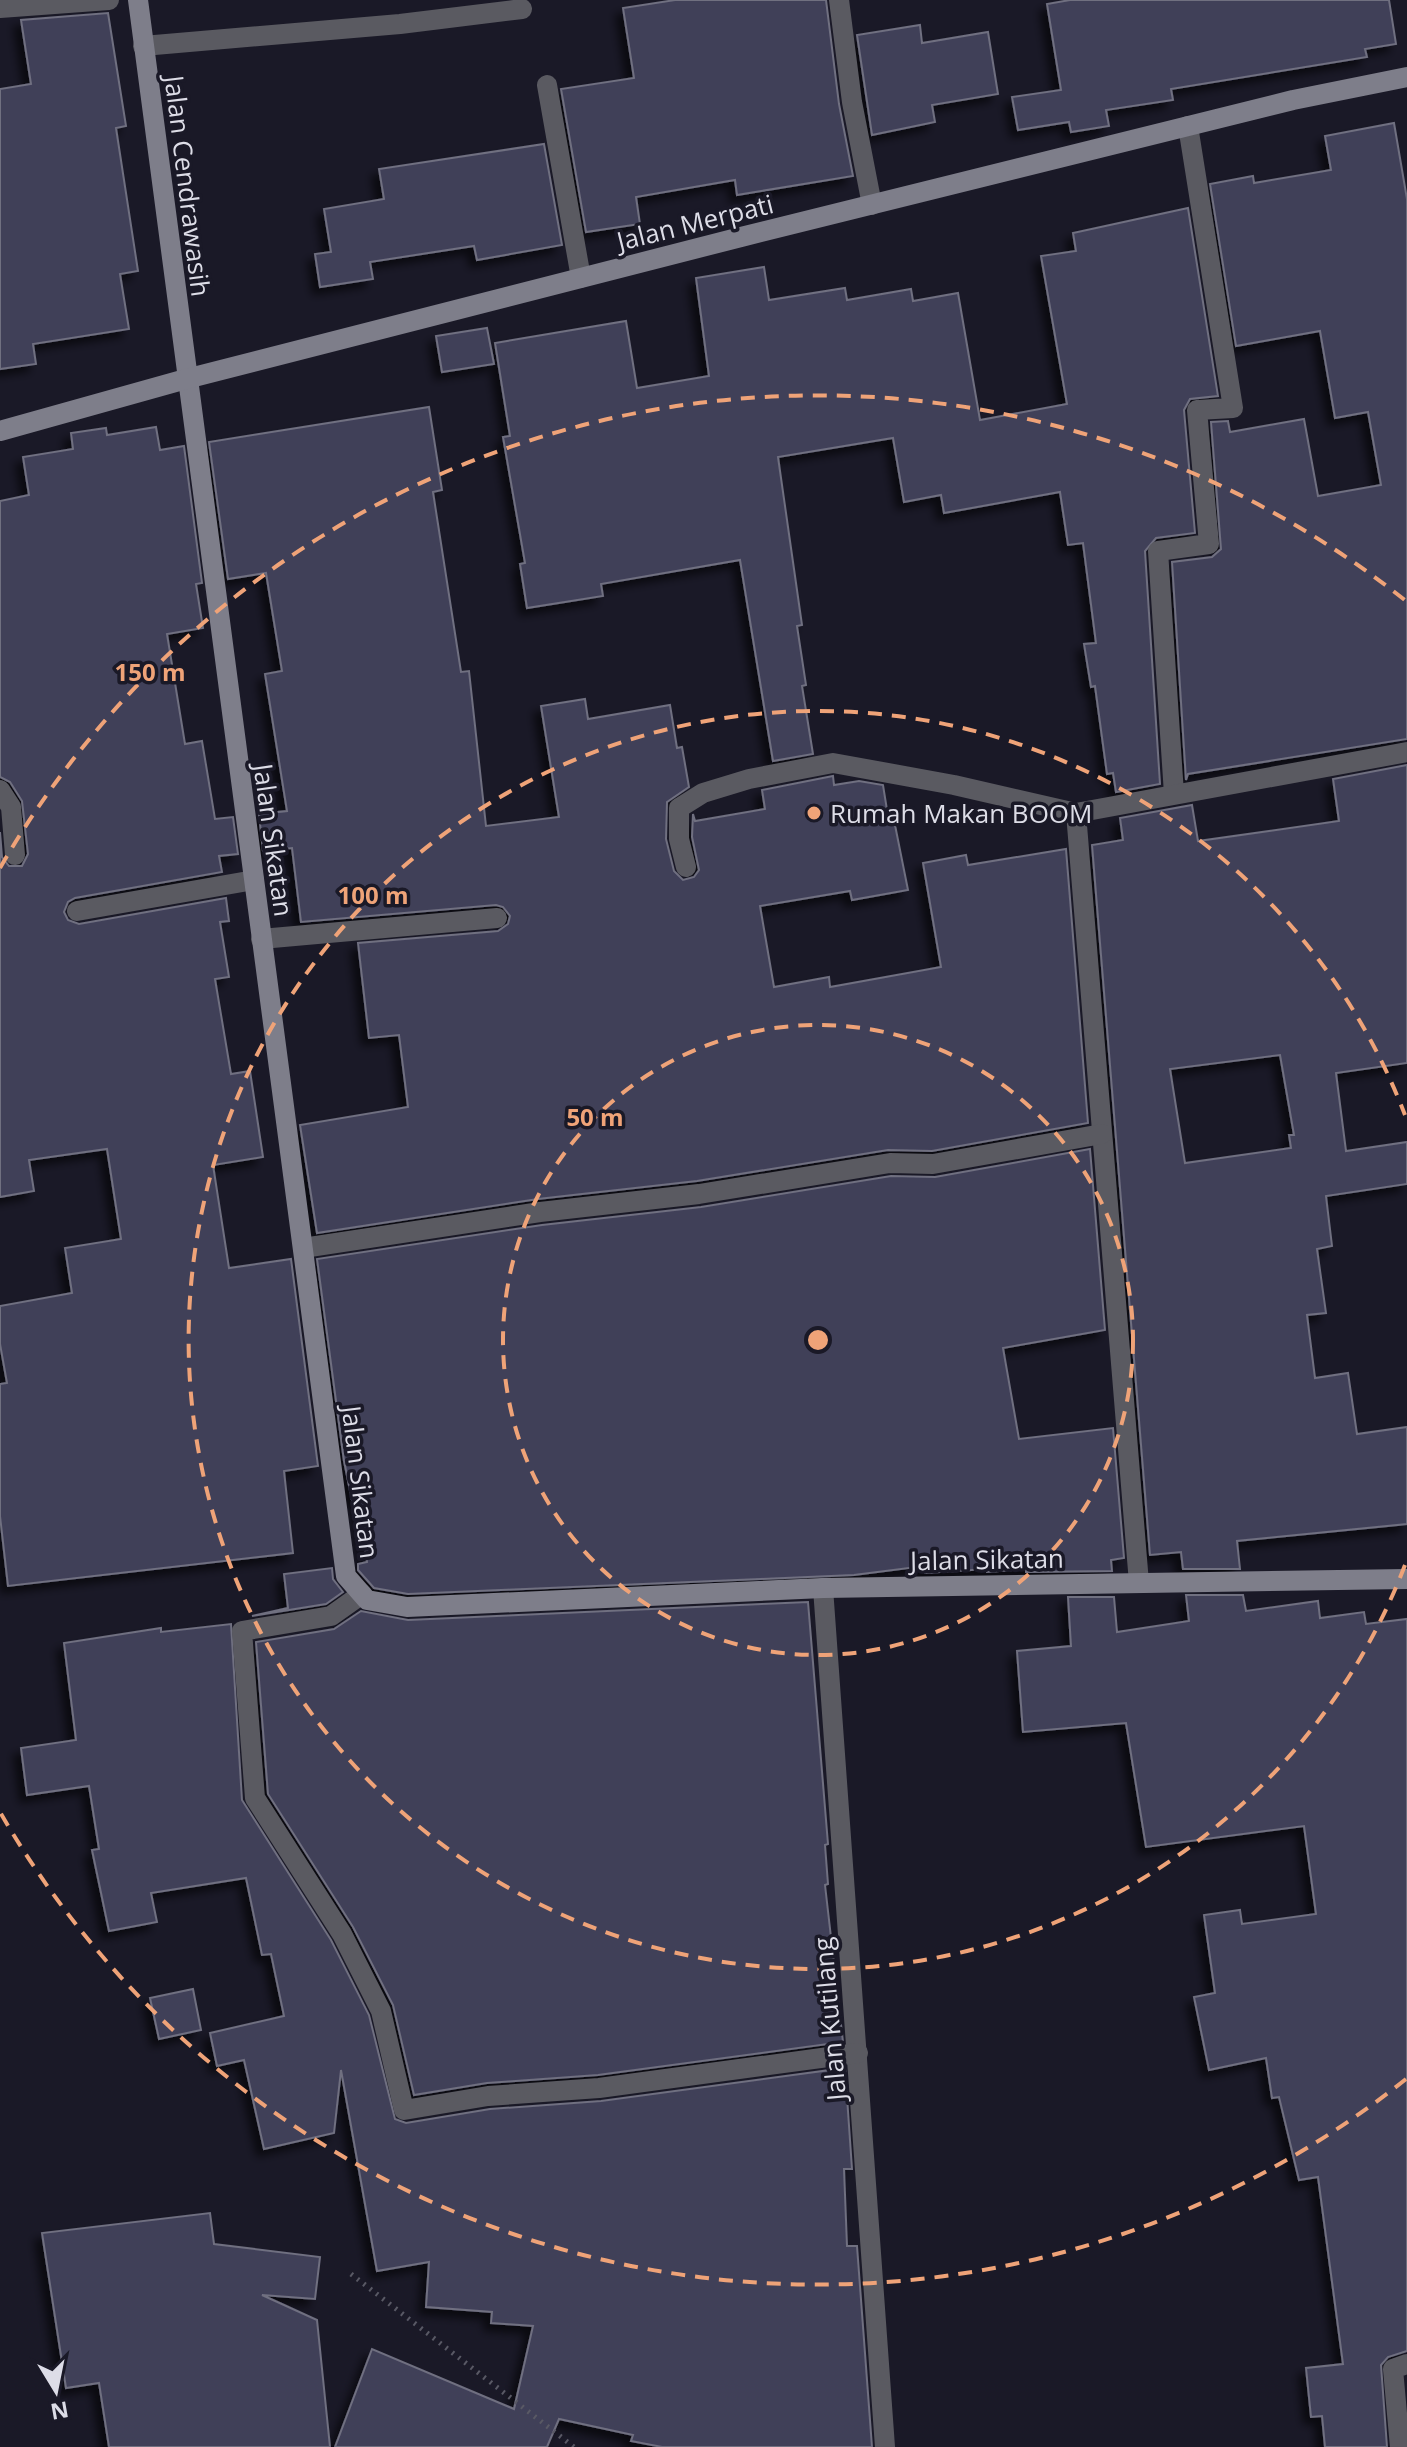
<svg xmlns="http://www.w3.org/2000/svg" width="1407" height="2447" font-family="'Open Sans',sans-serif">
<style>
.building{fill:#414059;stroke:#6f6f80;stroke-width:2;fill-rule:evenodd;filter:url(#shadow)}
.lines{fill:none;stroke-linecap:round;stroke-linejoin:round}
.path{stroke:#595965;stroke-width:5;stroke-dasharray:2 6;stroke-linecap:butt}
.street{stroke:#5a5a61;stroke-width:20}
.secondary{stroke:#7e7e8a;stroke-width:20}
.ring{fill:none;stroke:#efa378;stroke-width:4;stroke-dasharray:14 10}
.poi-dot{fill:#efa378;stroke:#1a1927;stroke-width:3}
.labels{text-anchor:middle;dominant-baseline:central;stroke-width:7;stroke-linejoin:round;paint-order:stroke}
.street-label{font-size:26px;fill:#dddde7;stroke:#1a1927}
.poi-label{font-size:26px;fill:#dddde7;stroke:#1a1927;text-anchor:start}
.centre{fill:#efa378;stroke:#1a1927;stroke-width:4}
.ring-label{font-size:24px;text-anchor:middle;font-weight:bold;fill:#efa378;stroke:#1a1927;stroke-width:7;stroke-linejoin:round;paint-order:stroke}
</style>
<defs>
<filter id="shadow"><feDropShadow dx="-7" dy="7" stdDeviation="4" flood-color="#0009"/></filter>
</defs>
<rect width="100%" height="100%" fill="#1a1927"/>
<!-- building -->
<g class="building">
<polygon points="675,0 826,0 839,104 853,176 737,195 735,180 636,197 640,224 586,232 561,89 634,78 623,8"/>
<polygon points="1070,0 1389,0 1396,44 1365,49 1367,57 1171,89 1173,100 1106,110 1109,126 1071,132 1069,122 1018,130 1012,97 1061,90 1047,4"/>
<polygon points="108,13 126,126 116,128 138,271 120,274 129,329 33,344 36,364 0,369 0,89 31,84 21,20"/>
<polygon points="920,25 922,43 988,32 998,94 932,105 935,122 872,135 857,35"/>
<polygon points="1394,123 1407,199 1407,739 1188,774 1186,780 1172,562 1212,557 1221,549 1211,422 1228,421 1230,432 1304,419 1318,496 1381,485 1368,412 1335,418 1320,331 1236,346 1210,184 1253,176 1254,183 1331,170 1325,136"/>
<polygon points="544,144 562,245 477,260 474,246 370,262 373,279 320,287 315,254 331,252 324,209 384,199 379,169"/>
<polygon points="1188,208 1218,396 1190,399 1184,410 1195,533 1156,538 1145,551 1160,784 1116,792 1113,773 1107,774 1095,686 1091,687 1084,644 1096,643 1083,543 1068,545 1060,492 944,513 941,495 904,502 893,438 778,457 802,625 797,626 806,685 802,686 813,754 773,761 740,560 601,584 603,596 527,608 520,564 525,563 503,437 510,436 495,343 626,321 637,388 709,376 696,278 764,267 769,300 845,288 847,300 911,289 913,301 958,293 980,420 1067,404 1041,256 1076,251 1073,233"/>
<polygon points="487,328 494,364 442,372 436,336"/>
<polygon points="429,407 442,490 433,492 461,672 469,671 486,826 559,817 541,706 585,699 588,719 670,705 677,748 682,747 689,787 667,802 666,839 674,871 683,880 694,877 699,870 692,837 693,814 695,821 765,809 762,790 833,776 834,785 859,781 883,785 887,810 892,810 908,890 852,900 850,891 760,906 774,987 829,977 830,987 941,967 923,863 966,855 968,865 1066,849 1088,1123 932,1151 888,1150 697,1181 538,1199 317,1233 300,1125 408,1107 399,1035 369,1038 358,943 498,931 508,924 510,916 503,907 496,905 301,922 292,848 263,851 259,814 287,811 265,674 282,671 266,573 228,579 209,442"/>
<polygon points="156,427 160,450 184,446 202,583 196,584 203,628 167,634 185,744 202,741 215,819 233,817 238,854 219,856 222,872 75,898 68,902 64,912 68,920 79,924 226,898 229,921 220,922 229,977 215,979 231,1074 250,1071 263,1157 213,1165 229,1268 291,1259 318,1466 284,1471 293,1553 8,1586 0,1516 0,1384 7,1383 0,1344 0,1306 72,1293 65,1248 121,1239 107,1149 29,1160 34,1191 0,1197 0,832 2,857 9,866 22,866 28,854 22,801 10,782 0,777 0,501 29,495 23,457 73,449 71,433 106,428 107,435"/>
<path d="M 1407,765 L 1407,1063 L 1336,1073 L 1346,1151 L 1407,1142 L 1407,1184 L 1326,1196 L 1332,1246 L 1317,1249 L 1326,1313 L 1307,1315 L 1315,1378 L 1348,1373 L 1357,1434 L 1407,1427 L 1407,1524 L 1237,1541 L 1240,1569 L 1183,1569 L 1181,1552 L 1150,1555 L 1092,845 L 1123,840 L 1120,818 L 1192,805 L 1198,841 L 1339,821 L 1333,779 ZM 1280,1055 L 1294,1135 L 1289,1135 L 1291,1148 L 1185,1163 L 1170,1069 Z"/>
<polygon points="1090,1149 1105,1330 1003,1348 1019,1439 1113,1428 1124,1558 1111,1560 1112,1571 1026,1572 1026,1569 987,1572 987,1569 925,1573 924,1566 854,1575 408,1594 374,1588 358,1570 358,1564 367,1562 358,1499 352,1500 344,1461 317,1259 542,1225 701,1207 891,1176 935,1177"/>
<polygon points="332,1568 333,1579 343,1592 326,1604 252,1616 288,1608 284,1574"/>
<polygon points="1186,1595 1243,1595 1246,1611 1318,1601 1320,1618 1364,1612 1366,1624 1407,1619 1407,2351 1388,2357 1381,2365 1387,2447 1325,2447 1322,2416 1311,2417 1306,2368 1343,2364 1318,2177 1299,2180 1279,2097 1272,2098 1266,2058 1209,2070 1194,1997 1215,1993 1204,1915 1240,1910 1242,1924 1316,1914 1304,1826 1146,1847 1126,1723 1023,1732 1017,1651 1071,1646 1068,1597 1114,1597 1117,1632 1189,1621"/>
<polygon points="808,1602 828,1844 825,1845 828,1884 825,1885 843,2042 598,2075 487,2083 414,2095 393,2005 353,1927 268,1794 256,1642 334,1629 361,1611 408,1620"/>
<polygon points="231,1624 242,1800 331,1940 369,2015 395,2119 406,2123 490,2109 601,2101 845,2068 852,2169 844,2169 847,2246 857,2246 872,2447 662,2447 631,2441 633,2435 559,2419 547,2447 335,2447 372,2349 514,2409 533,2326 491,2323 492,2312 426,2307 429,2262 377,2271 341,2070 334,2133 264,2149 244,2060 217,2066 210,2033 284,2016 271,1954 262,1955 246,1878 151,1893 157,1922 109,1931 92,1850 99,1849 89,1786 27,1795 21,1748 76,1740 64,1643 161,1628 161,1632"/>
<polygon points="193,1989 201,2030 159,2039 150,1998"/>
<polygon points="210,2213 214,2244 320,2257 315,2299 262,2295 317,2320 330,2447 109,2447 99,2383 66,2388 42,2233"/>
</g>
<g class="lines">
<!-- path -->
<polyline class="path" points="351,2274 574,2447"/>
<!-- street -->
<g class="street">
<polyline points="839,0 852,102 872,205"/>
<polyline points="0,8 109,0"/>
<polyline points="143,46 400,24 522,9"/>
<polyline points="547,85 581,278"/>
<polyline points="0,790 11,807 15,855"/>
<polyline points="1174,794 1158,551 1209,544 1197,410 1233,408 1188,126"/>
<polyline points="1076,813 1139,1583"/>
<polyline points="686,867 679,839 679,808 703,793 749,779 833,763 954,785 1076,813 1407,752"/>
<polyline points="77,911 254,880"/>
<polyline points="261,939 497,918"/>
<polyline points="303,1248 540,1212 699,1194 890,1163 933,1164 1102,1134"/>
<polyline points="823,1588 885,2447"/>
<polyline points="362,1594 331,1616 242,1631 255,1798 342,1934 381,2011 404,2110 488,2096 599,2088 858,2053"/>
<polyline points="1400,2447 1393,2369 1407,2364"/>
</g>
<!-- secondary -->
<g class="secondary">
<polyline points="138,0 346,1576 367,1600 407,1607 823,1588 1407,1579"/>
<polyline points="0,431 186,379 741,237 1293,100 1407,77"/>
</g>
</g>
<!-- distance rings -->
<g class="ring">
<circle cx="818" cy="1340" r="315"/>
<path d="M1405 1565A629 629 0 1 1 1405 1115"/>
<path d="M1406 2079A944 944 0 0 1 0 1812M0 868A944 944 0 0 1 1406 601"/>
</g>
<!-- markers -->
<circle class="poi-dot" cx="814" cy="813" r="8"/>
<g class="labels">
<!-- street labels -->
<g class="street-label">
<text transform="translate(188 186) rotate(83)">Jalan Cendrawasih</text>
<text transform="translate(695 222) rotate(-14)">Jalan Merpati</text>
<text transform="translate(274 840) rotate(82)">Jalan Sikatan</text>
<text transform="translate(361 1482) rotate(83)">Jalan Sikatan</text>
<text transform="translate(987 1559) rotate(-1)">Jalan Sikatan</text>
<text transform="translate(829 2019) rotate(-95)">Jalan Kutilang</text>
</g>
<!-- poi labels -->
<g class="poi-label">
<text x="830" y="813">Rumah Makan BOOM</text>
</g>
</g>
<circle cx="818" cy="1340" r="12" class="centre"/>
<g class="ring-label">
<text x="150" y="681">150 m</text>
<text x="373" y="904">100 m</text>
<text x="595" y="1126">50 m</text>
</g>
<!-- north arrow -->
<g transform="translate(56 2391) rotate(170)" stroke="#1a1927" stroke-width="6" paint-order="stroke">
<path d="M0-6L14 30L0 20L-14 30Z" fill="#dddde7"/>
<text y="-12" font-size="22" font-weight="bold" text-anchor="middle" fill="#dddde7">N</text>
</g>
</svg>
